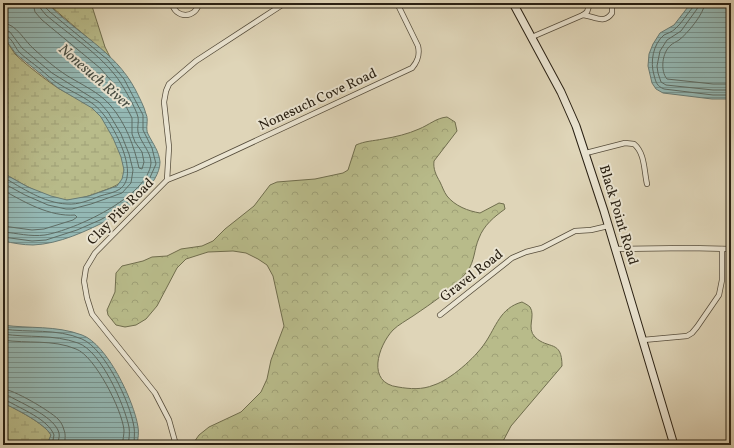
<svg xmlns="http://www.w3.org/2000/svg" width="734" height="448" font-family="Vollkorn,serif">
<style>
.forest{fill:url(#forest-crowns);stroke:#706e4e}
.wetland{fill:url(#wetland-marsh);stroke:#706e4e}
.water{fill:url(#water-rules);stroke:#697b74}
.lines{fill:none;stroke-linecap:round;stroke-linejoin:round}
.shore{stroke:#5e6c64;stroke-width:1}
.minor-casing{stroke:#564d3c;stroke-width:6}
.secondary-casing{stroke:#292013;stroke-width:9}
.minor{stroke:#eae4d1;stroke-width:4.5}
.secondary{stroke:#eae4d1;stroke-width:7}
.labels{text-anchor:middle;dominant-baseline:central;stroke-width:4;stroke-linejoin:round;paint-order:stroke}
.street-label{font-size:14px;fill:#292013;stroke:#eae4d1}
.water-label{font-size:15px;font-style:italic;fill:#494e43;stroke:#eae4d1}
</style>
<defs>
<pattern id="forest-crowns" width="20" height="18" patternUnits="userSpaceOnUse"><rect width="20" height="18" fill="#b8bb8a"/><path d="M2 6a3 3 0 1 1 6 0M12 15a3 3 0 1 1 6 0" fill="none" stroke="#9ea076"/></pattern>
<pattern id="wetland-marsh" width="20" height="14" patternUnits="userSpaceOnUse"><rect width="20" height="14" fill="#b8bb8a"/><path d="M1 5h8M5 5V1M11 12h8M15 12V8" fill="none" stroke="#9ea076"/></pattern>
<pattern id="water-rules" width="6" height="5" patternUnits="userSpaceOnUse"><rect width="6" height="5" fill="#94b8b4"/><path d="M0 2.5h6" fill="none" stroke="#799591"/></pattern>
</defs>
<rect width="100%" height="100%" fill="#dfd5b8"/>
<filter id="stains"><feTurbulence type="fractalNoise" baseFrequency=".005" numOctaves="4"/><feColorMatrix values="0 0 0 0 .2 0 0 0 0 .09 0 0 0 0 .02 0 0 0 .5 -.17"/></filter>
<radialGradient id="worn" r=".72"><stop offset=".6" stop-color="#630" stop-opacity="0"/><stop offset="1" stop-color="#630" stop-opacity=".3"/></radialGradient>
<!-- forest -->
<path class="forest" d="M 447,117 L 455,122 L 457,131 L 434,161 C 433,169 436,175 440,182 C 442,186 444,192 447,196 C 455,206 468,211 480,213 L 499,203 L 504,204 L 505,209 C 494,217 484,225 479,238 C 474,249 475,261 467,272 C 452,290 432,303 413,316 C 407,320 398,325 393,330 C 378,346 366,383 398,387 C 410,389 422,390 434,385 C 450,380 475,358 485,343 C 496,327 500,308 522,302 C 524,303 528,305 530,307 C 536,316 526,328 535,337 C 548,350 562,339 562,366 L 511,426 L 501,445 L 192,445 L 199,435 L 209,427 L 241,412 L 261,392 L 267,379 L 271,360 L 284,326 L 273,276 L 267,265 L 258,259 L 246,253 L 233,251 L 208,252 L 186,259 L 177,268 L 157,306 L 146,319 L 136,325 L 125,327 L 116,325 L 108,315 L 107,310 L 115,292 L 116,273 L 122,266 L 143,261 L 152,257 L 167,256 L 181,249 L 202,246 L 213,241 L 225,229 L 254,206 L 270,185 L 277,182 L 315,179 L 343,173 L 348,170 L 356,145 C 365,141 373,141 383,139 C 395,137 408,134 419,129 C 429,125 436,118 447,117 Z"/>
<!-- wetland -->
<g class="wetland">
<polygon points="47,3 91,3 105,47 110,57"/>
<path d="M 3,36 C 7,42 11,48 15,54 C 24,63 47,81 58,88 C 69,95 83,99 93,108 C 106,120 123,151 124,170 C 125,183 116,186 105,190 C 94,194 82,199 70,200 C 51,202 19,182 3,173 Z"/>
<path d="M 3,403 C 16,409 44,423 51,435 L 47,445 L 3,445 Z"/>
</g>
<!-- water -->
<g class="water">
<path d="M 3,3 L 47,3 C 76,33 115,51 135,89 C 139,97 144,106 146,114 C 149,120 145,128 148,134 C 153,144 159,151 160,162 C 160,184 127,211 110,219 C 87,231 59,244 33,245 C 23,245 13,243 3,241 L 3,173 L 28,187 L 51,196 L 67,200 L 89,196 L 117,186 L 122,179 L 124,170 L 121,157 L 113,138 L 101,117 L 92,108 L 58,88 L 16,54 L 3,36 Z"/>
<polygon points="691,3 731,3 731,99 712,99 663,93 656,89 652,83 648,66 649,54 653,44 660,33 674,25"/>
<path d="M 3,325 C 30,329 55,325 82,335 C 107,344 134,401 138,427 C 139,432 138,439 137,445 L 47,445 L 51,435 C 44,423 16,409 3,403 Z"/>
</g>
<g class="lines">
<!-- shore -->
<g class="shore">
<path d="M 694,3 L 693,7 C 687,14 682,23 675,29 C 672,32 668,33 664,35 C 653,44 650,62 654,75 C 656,83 657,86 664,89 L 713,95 L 731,95"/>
<polyline points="699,3 697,9 681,31 667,40 660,51 657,66 658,73 661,82 666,85 713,90 731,90"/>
<path d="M 705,3 C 704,14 687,34 679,40 C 676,42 673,43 671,45 C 662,52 660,71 667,79 L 713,84 L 731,84"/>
<path d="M 3,23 C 17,24 24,41 35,50 C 45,59 55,68 66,75 C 82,85 99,92 111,106 C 126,124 134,146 139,168 L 142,169 L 144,162 L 142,152 L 135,142 L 132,134 L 132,118 L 115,85 L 100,68 L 42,20 L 35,12 L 33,3"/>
<polyline points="3,29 10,32 22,48 52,73 99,102 108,112 121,134 129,154 133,170 131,183 122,193 91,204 72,209 66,209 48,205 25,195 3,183"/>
<path d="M 3,35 C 11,35 14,46 19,52 C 25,58 33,63 40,69 C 46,74 52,80 59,84 C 75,94 92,99 104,115 C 115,129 140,175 120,189 C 114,193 106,194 100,196 C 90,200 78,205 67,204 C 44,203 22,188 3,177"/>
<path d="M 3,190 C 24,202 50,217 75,215 L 77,217 L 73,220 L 44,229 L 32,230 L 3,226"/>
<path d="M 3,232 C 17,233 30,237 45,235 C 74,230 148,197 151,163 C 151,152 141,143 138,132 C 137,127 139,122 138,117 C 136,108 121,82 115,75 C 97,52 68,34 46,15 L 41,9 L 39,3"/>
<polyline points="3,237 32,241 46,240 77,230 100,220 113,213 137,195 148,182 156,164 152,148 143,130 143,115 124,79 108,60 50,12 45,7 44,3"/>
<path d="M 3,329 C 29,333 56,328 82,339 C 105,349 130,402 134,427 C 135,433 134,439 134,445"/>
<path d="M 3,334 C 29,338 53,334 78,343 C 101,351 124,404 129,427 C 130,433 129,439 128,445"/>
<path d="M 3,340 C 28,344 52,339 76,349 C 95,356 122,410 124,430 C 124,435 123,440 122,445"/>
<path d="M 3,389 C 13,389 50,411 58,419 C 61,422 63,426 64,430 C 66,435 65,440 64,445"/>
<path d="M 3,395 L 9,396 C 23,404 55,417 59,433 C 60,437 58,441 57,445"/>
<path d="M 3,400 L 6,400 C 21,409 48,419 54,435 L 52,445"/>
</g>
<!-- minor casing -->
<g class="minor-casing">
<g id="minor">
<path d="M 172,3 C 175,19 196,19 199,3"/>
<path d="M 583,15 C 594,16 604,25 612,13 L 612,3"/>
<polyline points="532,37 583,15 587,12 590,3"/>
<path d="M 586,153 L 625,143 L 634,144 C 645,153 644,171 647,184"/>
<path d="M 167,180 L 195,169 L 412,68 C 418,61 420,55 418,46 L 397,3"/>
<polyline points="616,249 689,248 731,249"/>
<polyline points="440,315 512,258 526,252 542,248 575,231 591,230 608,226"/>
<polyline points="643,340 687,336 692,333 697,327 719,295 722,280 722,249"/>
<polyline points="176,445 169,420 155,393 92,314 87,298 84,281 86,268 95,253 167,180 169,147 164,102 166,91 169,84 196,61 285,3"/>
</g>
</g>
<!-- secondary casing -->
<g class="secondary-casing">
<polyline id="secondary" points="513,3 561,92 576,126 604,211 674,445"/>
</g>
<!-- minor -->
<use href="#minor" class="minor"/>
<!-- secondary -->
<use href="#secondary" class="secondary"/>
</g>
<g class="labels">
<!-- street labels -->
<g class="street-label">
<text transform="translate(318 100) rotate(-25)">Nonesuch Cove Road</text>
<text transform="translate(121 212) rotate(-45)">Clay Pits Road</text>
<text transform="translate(618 215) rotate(73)">Black Point Road</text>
<text transform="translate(472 276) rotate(-38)">Gravel Road</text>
</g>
<!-- water labels -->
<g class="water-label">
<text transform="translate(94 77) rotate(41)">Nonesuch River</text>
</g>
</g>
<!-- margin -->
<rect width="734" height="448" fill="none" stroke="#dfd5b8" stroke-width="16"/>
<rect x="4" y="4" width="726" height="440" fill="none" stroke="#292013" stroke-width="2"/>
<rect x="8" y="8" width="718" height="432" fill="none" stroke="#292013"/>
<rect width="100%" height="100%" filter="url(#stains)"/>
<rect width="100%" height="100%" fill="url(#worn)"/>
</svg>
